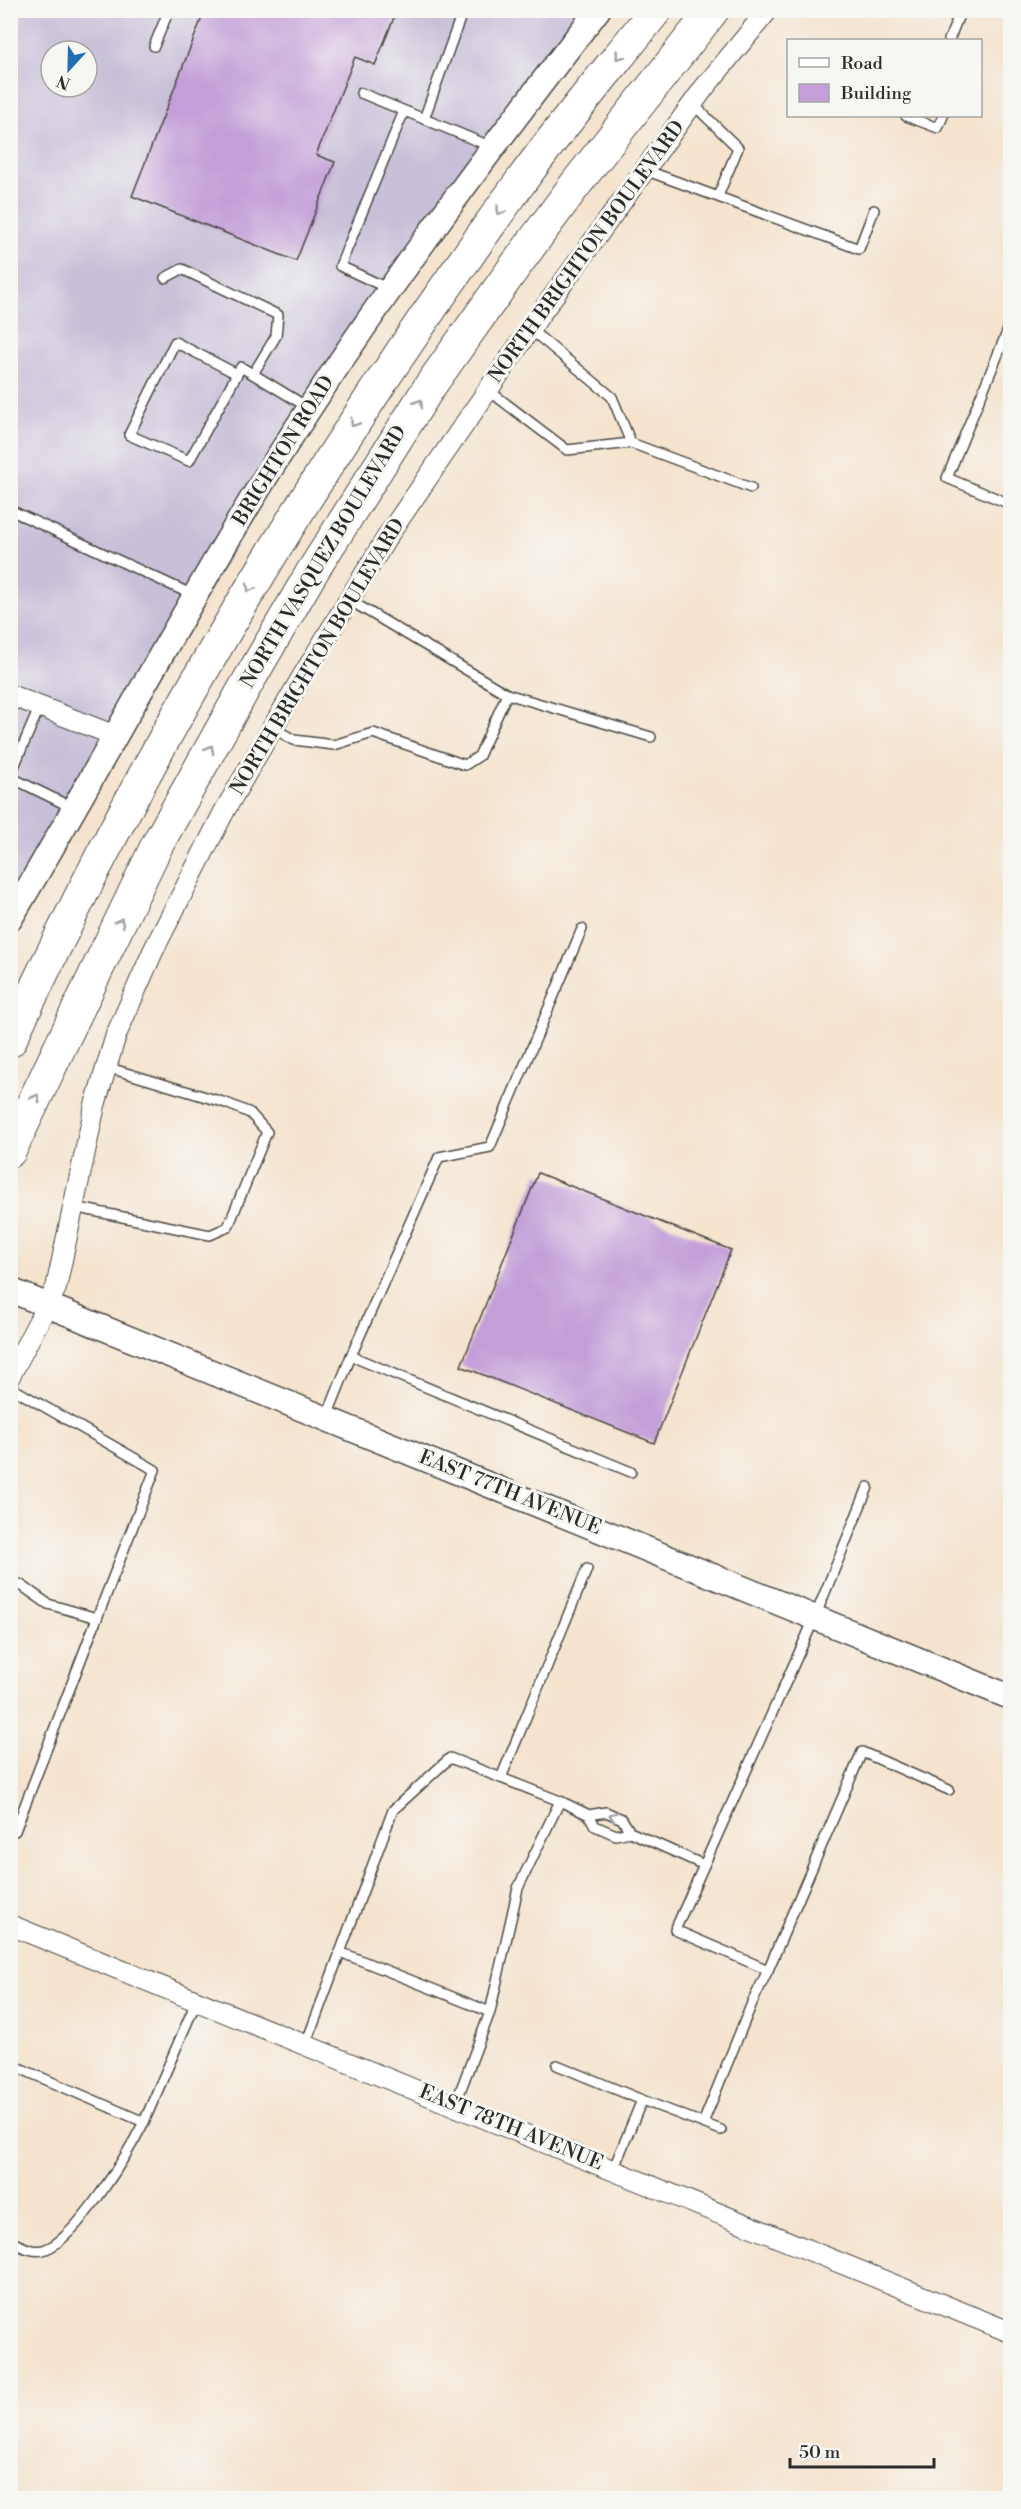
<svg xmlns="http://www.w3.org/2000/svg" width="1021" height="2509" font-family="'Libre Bodoni',serif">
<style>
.industrial{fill:#c8bfd8;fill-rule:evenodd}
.building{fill:#c39ed8}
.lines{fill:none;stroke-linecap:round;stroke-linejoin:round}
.service-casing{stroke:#494743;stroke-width:12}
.minor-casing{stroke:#494743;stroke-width:22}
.tertiary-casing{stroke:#494743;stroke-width:27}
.trunk-casing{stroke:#494743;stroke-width:34}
.service{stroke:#fff;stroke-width:9}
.minor{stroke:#fff;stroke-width:20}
.tertiary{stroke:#fff;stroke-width:24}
.trunk{stroke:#fff;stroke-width:32}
.oneway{stroke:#a0a0a0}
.labels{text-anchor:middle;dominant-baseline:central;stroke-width:6;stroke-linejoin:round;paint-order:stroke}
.street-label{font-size:20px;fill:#2b2b2b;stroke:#f6f6f2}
</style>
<rect width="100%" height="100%" fill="#f6f6f2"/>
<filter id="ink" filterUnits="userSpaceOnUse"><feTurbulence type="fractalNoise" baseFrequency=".0167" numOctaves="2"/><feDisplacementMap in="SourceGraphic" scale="12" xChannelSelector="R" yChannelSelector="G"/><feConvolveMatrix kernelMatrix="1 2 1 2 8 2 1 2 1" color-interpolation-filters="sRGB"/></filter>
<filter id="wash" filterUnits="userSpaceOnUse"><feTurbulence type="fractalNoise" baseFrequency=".008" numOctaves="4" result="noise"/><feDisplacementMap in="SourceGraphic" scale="24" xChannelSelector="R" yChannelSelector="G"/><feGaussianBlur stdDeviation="1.35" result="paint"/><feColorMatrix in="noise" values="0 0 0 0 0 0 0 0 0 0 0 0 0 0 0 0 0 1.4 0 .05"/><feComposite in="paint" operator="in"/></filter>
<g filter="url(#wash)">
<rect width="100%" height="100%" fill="#f5e3ce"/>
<!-- industrial -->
<path class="industrial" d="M 11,11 L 598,11 L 381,303 L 11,919 ZM 51,51 L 87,51 L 87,87 L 51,87 Z"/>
<g id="blocks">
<!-- building -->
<g class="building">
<polygon points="205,10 397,10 375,65 355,57 316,155 335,162 296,261 132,196"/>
<polygon points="538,1173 731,1250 654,1443 461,1366"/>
</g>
</g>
</g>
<g filter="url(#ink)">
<use href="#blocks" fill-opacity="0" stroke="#494743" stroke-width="1.5"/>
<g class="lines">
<!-- service casing -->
<g class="service-casing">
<g id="service">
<polyline points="949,40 961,10"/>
<polyline points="154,46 169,10"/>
<polyline points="361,93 492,147"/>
<polyline points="693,104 738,148 718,196"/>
<polyline points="906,116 938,128 943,116"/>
<polyline points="424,119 463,10"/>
<polyline points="645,170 859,249 874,210"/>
<polyline points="165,278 182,269 278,315 276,336 253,374"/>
<polyline points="389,289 340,266 404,111"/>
<polyline points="1010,325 947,478 1010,504"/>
<polyline points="237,374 175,342 129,435 189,461 241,367 309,408"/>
<polyline points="488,390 567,450 631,443 612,397 530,329"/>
<polyline points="631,443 751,488"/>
<polyline points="10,510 193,595"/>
<polyline points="349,600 507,694 651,737"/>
<polyline points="273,728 294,740 334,745 373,733 465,765 479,756 507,694"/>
<polyline points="10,776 40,706"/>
<polyline points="10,777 73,808"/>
<polyline points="74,1207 210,1235 228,1227 267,1132 250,1113 226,1103 106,1067"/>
<polyline points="351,1356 439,1157 490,1147 582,929"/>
<polyline points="10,1387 155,1470 97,1618"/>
<polyline points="326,1419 351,1356 631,1472"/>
<polyline points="10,1581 21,1585 48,1604 97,1618 15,1831 10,1829"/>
<polyline points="501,1778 587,1569"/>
<polyline points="560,1801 589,1815 595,1826 616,1835 630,1832"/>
<polyline points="589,1815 606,1812 622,1819 630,1832 704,1865"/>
<polyline points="340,1952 490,2012"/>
<polyline points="768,1970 862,1752 949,1790"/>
<polyline points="306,2044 393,1810 450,1758 560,1801 518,1888 490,2012 455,2105"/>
<polyline points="10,2064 144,2122 197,2000"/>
<polyline points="557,2065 642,2100 613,2170"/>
<polyline points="642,2100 721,2130"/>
<polyline points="703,2123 752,2003 768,1970 675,1930 815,1617 868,1487"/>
<path d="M 10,2241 C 21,2246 34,2254 46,2249 C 78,2237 128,2153 144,2122"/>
</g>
</g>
<!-- minor casing -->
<g class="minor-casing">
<g id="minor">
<polyline points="10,695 116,736"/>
<polyline points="10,1376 56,1288 95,1105 116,1035 154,949 225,810 302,677 389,534 435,467 539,316 704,88 768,10"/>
<polyline points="10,1925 1010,2332"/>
</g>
</g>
<!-- tertiary casing -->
<g class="tertiary-casing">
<g id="tertiary">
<path d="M 10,919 C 93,780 168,637 252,499 C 356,329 475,168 598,10"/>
<polyline points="10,1290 1010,1697"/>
</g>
</g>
<!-- trunk casing -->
<g class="trunk-casing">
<g id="trunk">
<path d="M 10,1041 C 151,739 323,453 519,184 C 562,124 610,68 656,10"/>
<polyline points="10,1151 157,845 245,687 312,572 430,386 513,269 575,185 713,10"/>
</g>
</g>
<!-- service -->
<use href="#service" class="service"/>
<!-- minor -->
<use href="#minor" class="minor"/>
<!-- tertiary -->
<use href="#tertiary" class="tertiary"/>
<!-- trunk -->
<use href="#trunk" class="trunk"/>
</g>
<!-- one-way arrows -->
<defs><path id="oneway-chevron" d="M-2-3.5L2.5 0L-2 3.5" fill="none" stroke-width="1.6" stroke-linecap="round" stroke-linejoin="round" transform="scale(1.5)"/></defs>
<g class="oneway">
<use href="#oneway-chevron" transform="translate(619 56) rotate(128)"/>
<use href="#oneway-chevron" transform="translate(500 211) rotate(125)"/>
<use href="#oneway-chevron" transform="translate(419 403) rotate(-58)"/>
<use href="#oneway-chevron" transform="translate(354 423) rotate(123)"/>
<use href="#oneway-chevron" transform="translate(250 588) rotate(120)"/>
<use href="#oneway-chevron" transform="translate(210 749) rotate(-61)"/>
<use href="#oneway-chevron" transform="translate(120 922) rotate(-64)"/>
<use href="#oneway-chevron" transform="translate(36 1098) rotate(-64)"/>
<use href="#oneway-chevron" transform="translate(613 1816) rotate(-159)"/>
</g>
</g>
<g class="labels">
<!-- street labels -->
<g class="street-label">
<text transform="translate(587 252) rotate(-54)">NORTH BRIGHTON BOULEVARD</text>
<text transform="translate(284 451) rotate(-58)">BRIGHTON ROAD</text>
<text transform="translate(324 557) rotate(-59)">NORTH VASQUEZ BOULEVARD</text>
<text transform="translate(318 657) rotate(-59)">NORTH BRIGHTON BOULEVARD</text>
<text transform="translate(510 1493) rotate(22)">EAST 77TH AVENUE</text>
<text transform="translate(511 2128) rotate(22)">EAST 78TH AVENUE</text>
</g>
</g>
<!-- margin -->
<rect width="1021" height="2509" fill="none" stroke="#f6f6f2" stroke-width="36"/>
<!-- legend -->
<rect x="787" y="39" width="195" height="78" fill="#f6f6f2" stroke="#a5a5a2" stroke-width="1.5"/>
<rect x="799" y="58" width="30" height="9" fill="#ffffff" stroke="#a5a5a2" stroke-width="1.5"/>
<text x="841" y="69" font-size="18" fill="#2b2b2b">Road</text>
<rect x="799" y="84" width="30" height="18" fill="#c39ed8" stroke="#a5a5a2" stroke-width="1.5"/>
<text x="841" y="99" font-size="18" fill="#2b2b2b">Building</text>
<!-- north arrow -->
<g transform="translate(69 69) rotate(202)"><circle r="28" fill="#f6f6f2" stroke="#a5a5a2" stroke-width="1.5"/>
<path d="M0-4.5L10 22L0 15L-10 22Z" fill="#1f6fb2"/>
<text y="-9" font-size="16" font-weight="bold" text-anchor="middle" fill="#2b2b2b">N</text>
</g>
<!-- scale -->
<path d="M790 2458v9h144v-9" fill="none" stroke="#2b2b2b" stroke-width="3"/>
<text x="799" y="2458" font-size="18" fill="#2b2b2b" stroke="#f6f6f2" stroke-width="4.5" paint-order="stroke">50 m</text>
</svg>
